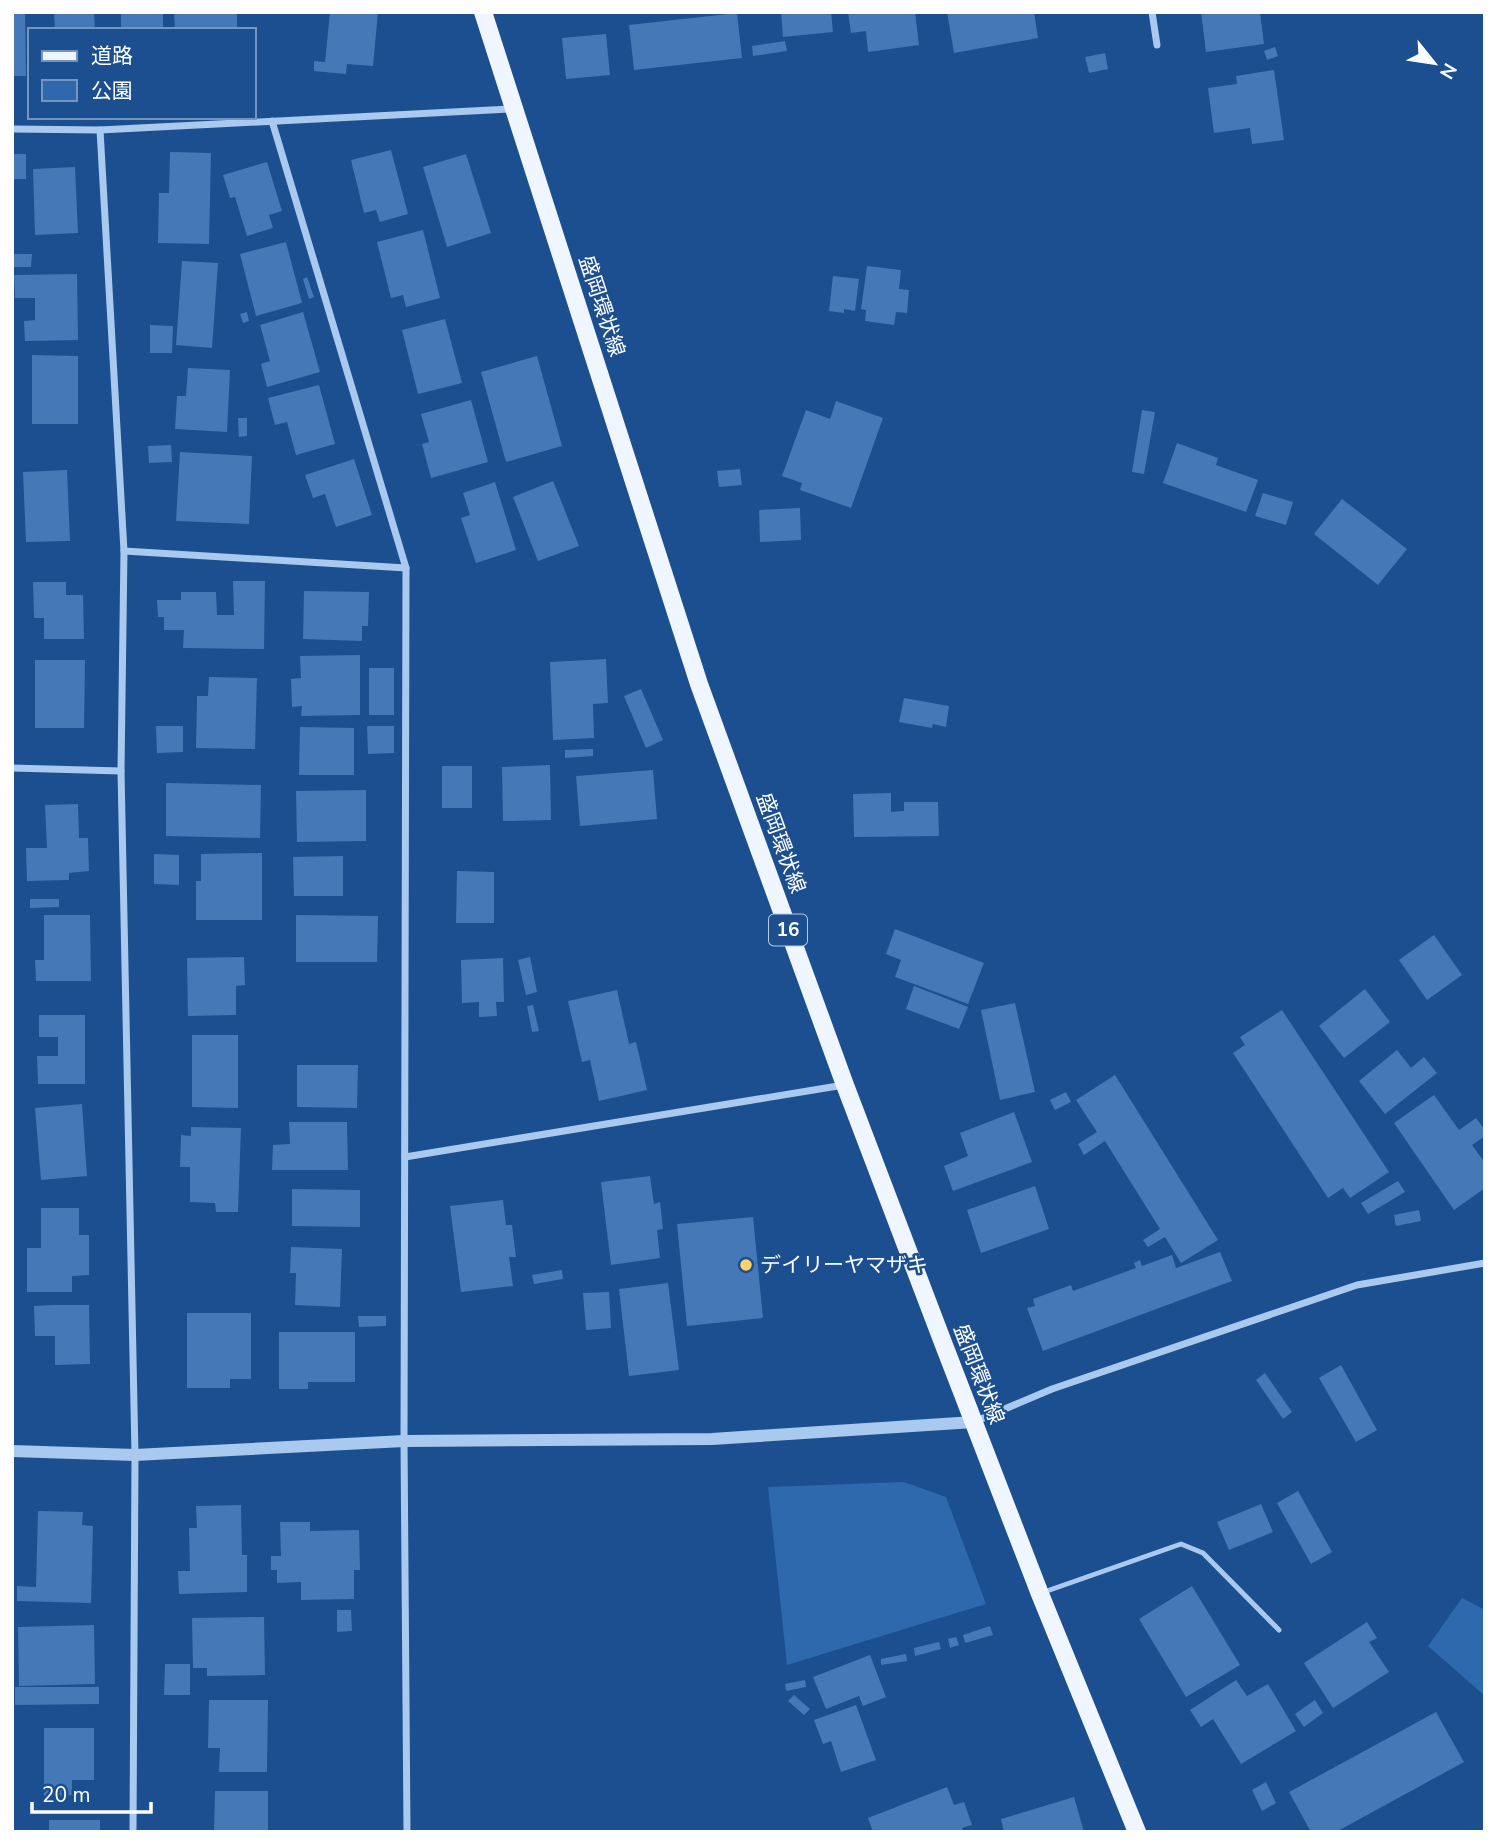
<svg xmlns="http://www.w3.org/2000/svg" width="1497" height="1844" font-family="'Nunito Sans','Noto Sans JP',sans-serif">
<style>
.green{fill:#2e69ad}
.building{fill:#4478b7}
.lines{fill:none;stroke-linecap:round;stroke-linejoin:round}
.service{stroke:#a9c9ee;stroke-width:5}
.minor{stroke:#a9c9ee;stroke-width:7}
.tertiary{stroke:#a9c9ee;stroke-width:12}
.primary{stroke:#f0f6ff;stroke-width:18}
.poi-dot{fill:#ffd166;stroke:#1b4f8f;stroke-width:2.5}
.labels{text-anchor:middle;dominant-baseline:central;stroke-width:5;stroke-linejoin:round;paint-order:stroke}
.shield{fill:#1b4f8f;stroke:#bbcadd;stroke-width:2}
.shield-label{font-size:19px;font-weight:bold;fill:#fff}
.street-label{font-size:21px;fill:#fff;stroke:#1b4f8f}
.poi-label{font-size:21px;fill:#fff;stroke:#1b4f8f;text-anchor:start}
</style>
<rect width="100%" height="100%" fill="#1b4f8f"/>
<!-- green -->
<g class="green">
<polygon points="904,1482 946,1497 986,1604 787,1665 768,1487"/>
<polygon points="1462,1598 1485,1610 1485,1696 1428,1646"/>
</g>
<!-- building -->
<g class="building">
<polygon points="12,12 25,12 26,76 12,76"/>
<polygon points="54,12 94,12 95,30 55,30"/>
<rect x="121" y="12" width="42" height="18"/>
<polygon points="174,12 237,12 237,30 175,30"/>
<polygon points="330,12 378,12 373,66 347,64 346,74 314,71 314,61 325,62"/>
<polygon points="781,12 831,12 833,32 783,37"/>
<polygon points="848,12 915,12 919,45 868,52 866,31 851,33"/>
<polygon points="947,12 1034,12 1038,38 954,53"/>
<polygon points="1201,12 1260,12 1264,44 1206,52"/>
<polygon points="737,13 742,58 634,70 629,25"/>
<polygon points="606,34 610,75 566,79 562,38"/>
<polygon points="785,41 787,51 753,56 752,46"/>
<polygon points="1275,47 1278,56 1267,60 1264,51"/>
<polygon points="1105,53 1108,69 1089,73 1085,57"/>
<polygon points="1274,70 1284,140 1252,144 1250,128 1214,133 1208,88 1237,84 1236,76"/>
<polygon points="391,150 408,214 380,222 376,210 364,213 351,160"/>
<polygon points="170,152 211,153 209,244 158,243 159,193 169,193"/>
<rect x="12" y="154" width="14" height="25"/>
<polygon points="466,154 491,233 447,247 423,167"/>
<polygon points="267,162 282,211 269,215 273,228 247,236 235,197 230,198 223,175"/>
<polygon points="75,167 78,233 35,235 33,169"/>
<polygon points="423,230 440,298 406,307 403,295 391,298 377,242"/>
<polygon points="286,242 302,303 256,316 240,254"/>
<polygon points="12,254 32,254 31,267 12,267"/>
<polygon points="182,261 218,263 212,348 176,345"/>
<polygon points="867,266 901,270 899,289 909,290 907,313 896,312 894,325 865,321 866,310 861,309"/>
<polygon points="77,274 78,340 25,341 24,321 35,320 35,298 15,298 14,275"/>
<polygon points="833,276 859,279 855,311 844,309 844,313 829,311"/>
<polygon points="307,277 314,297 309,299 303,279"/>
<polygon points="247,312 249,321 243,323 240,314"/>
<polygon points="303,312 320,372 267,387 261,364 270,361 260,325"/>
<polygon points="445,319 462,383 418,394 402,330"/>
<polygon points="150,325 173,326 172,353 150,353"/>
<polygon points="32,355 78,356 78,424 32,424"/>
<polygon points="537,356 562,446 506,462 481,372"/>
<polygon points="188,368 230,370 227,432 175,429 177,396 186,396"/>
<polygon points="319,385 335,444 296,455 287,422 275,425 268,398"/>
<polygon points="471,400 488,462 431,478 422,444 429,442 421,414"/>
<polygon points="836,401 883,418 851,508 800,490 802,483 782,476 806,410 830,419"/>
<polygon points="1142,410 1155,412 1144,474 1132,472"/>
<polygon points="238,418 247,418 247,436 239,437"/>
<polygon points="1177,443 1218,458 1216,465 1258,480 1246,512 1163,483"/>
<polygon points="171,445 172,462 149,463 148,446"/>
<polygon points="180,452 252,456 249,524 176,521"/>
<polygon points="354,459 372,515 336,527 325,494 313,498 305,475"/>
<polygon points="740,469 742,485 719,487 717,471"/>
<polygon points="67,470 70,541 26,542 23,472"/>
<polygon points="553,481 579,546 538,561 513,497"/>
<polygon points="495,482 516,550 476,563 461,518 470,515 463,493"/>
<polygon points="1263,493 1293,502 1286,525 1255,516"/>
<polygon points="1342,499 1407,549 1378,585 1314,534"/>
<polygon points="800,508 801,540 760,542 759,510"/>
<polygon points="233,581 265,581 264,649 183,648 184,630 164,630 164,617 158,617 157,600 181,600 181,592 216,592 217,615 234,615"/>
<polygon points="33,582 66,582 66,595 83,595 84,639 44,639 44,618 34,618"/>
<polygon points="304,591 369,592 368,626 362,626 362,641 303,639"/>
<polygon points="360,655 360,715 301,716 302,706 292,707 291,679 301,678 300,656"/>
<polygon points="606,659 608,703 593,704 594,738 553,740 550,662"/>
<polygon points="35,660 85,660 84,728 35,728"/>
<rect x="369" y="668" width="25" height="47"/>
<polygon points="209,677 257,678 255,749 196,748 197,696 208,696"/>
<polygon points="641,689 663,740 646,748 624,696"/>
<polygon points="904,698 949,706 946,727 933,724 932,728 899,722"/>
<polygon points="156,726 183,726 183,752 157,753"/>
<polygon points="367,726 394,726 394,753 368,754"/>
<polygon points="300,727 354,728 354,775 299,775"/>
<polygon points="593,749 593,756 565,758 565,750"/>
<polygon points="550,765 551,820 503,821 502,767"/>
<rect x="442" y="766" width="30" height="42"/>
<polygon points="653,770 657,819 580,826 576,776"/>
<polygon points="166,783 261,785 260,838 166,836"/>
<polygon points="366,790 366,841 297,842 296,791"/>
<polygon points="891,793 891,812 904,811 904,802 938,802 939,836 854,837 853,794"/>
<polygon points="78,804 79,838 88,838 89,871 69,873 69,880 27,881 26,848 47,848 45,805"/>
<polygon points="262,853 262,920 196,920 196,881 201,881 201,854"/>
<polygon points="154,854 179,855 179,885 154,884"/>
<polygon points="343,856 343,896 294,896 293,857"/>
<polygon points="457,871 494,872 494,923 456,923"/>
<polygon points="30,899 59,899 59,907 30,908"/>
<polygon points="44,915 90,915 91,981 36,981 35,960 44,960"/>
<polygon points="296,915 378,916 377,962 296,962"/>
<polygon points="895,929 984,963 968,1004 895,977 901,960 886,954"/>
<polygon points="1434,935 1462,975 1427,1000 1399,960"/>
<polygon points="244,957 245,985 236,986 236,1015 188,1016 187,958"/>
<polygon points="530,957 537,992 526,995 518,960"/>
<polygon points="503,958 504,1002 496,1002 497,1016 479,1017 479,1002 462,1003 461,960"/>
<polygon points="914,986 968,1007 959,1029 906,1009"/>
<polygon points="1365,989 1390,1022 1344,1058 1319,1026"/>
<polygon points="617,990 629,1044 636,1042 647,1090 599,1101 590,1060 582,1062 568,1001"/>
<polygon points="1015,1003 1035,1092 1000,1100 981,1010"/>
<polygon points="533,1005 539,1031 532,1032 527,1006"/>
<polygon points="1282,1010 1389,1172 1350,1198 1343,1188 1328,1198 1233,1053 1245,1045 1240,1037"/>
<polygon points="39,1015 85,1015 85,1084 38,1084 37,1056 58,1056 58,1037 39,1037"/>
<polygon points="192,1035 238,1035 238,1108 192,1107"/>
<polygon points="1397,1050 1411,1068 1424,1057 1437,1073 1385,1114 1359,1081"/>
<polygon points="297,1065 358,1065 357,1108 297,1107"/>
<polygon points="1115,1075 1218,1240 1181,1263 1165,1237 1148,1247 1143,1240 1160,1229 1105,1141 1084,1155 1078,1144 1097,1132 1076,1100"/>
<polygon points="1066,1092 1071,1102 1055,1110 1050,1100"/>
<polygon points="1434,1095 1459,1130 1476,1118 1485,1130 1485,1136 1472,1145 1485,1163 1485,1188 1454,1210 1394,1123"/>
<polygon points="82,1104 87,1176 41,1180 35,1108"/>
<polygon points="1014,1112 1032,1162 953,1191 944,1166 968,1156 960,1133"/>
<polygon points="289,1122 347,1122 348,1170 272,1170 273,1145 290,1144"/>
<polygon points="191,1127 241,1128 238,1212 216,1212 215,1203 190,1202 190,1167 180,1167 181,1135 191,1136"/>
<polygon points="650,1176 654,1204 660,1202 663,1229 657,1230 660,1258 611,1265 601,1182"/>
<polygon points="1398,1181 1405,1192 1368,1214 1361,1203"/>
<polygon points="1035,1186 1049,1229 981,1253 967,1210"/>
<polygon points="292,1189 360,1190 360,1227 292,1226"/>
<polygon points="503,1200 506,1225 512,1225 516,1257 509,1257 513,1286 461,1292 450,1206"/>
<polygon points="41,1208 79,1208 79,1235 89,1235 89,1275 72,1276 72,1292 27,1292 27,1248 41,1248"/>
<polygon points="1419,1210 1421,1221 1396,1226 1394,1215"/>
<polygon points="753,1217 763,1318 687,1326 677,1224"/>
<polygon points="291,1247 342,1249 340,1307 295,1305 296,1273 290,1273"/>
<polygon points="1220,1252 1232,1281 1043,1351 1027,1308 1035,1306 1033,1299 1071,1285 1073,1291 1136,1268 1134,1263 1140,1260 1142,1266 1172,1255 1176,1268"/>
<polygon points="562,1270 563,1279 534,1284 532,1275"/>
<polygon points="668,1283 679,1370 629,1376 619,1289"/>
<polygon points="609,1292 611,1328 586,1330 583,1293"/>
<polygon points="54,1305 89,1305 90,1364 55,1365 55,1336 35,1336 34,1306"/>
<polygon points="187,1313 251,1313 251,1379 230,1379 230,1388 187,1388"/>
<polygon points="358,1316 386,1316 386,1326 359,1327"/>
<polygon points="279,1332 355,1332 355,1382 308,1382 308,1389 279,1389"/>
<polygon points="1341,1365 1377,1430 1356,1442 1319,1378"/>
<polygon points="1265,1373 1292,1412 1283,1419 1256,1380"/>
<polygon points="1298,1491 1332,1552 1311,1564 1277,1503"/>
<polygon points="1261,1504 1273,1532 1229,1550 1217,1522"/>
<polygon points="241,1505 242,1555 247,1555 247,1592 179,1594 178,1571 190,1571 189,1528 197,1528 196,1506"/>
<polygon points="38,1511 83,1512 82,1525 93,1526 91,1603 17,1601 17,1586 36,1587"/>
<polygon points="280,1522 310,1522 310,1531 359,1530 360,1570 354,1570 354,1599 301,1600 301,1582 277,1583 277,1570 271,1570 271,1556 281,1556"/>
<polygon points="1192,1586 1240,1665 1186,1697 1139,1619"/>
<polygon points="337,1610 351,1610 352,1631 337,1632"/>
<polygon points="264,1617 265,1675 207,1676 207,1668 193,1668 192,1618"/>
<polygon points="1367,1622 1377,1638 1369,1642 1389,1672 1333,1708 1304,1663"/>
<polygon points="94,1625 95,1684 19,1686 18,1627"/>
<polygon points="990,1626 993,1635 965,1643 963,1635"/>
<polygon points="956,1637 959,1645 950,1648 948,1639"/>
<polygon points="939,1642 941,1649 915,1656 914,1648"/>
<polygon points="906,1654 907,1661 881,1665 881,1659"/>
<polygon points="870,1655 886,1697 863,1706 859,1696 826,1709 813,1677"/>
<polygon points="165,1664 190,1664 190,1695 164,1695"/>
<polygon points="805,1680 806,1687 786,1691 785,1684"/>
<polygon points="1236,1680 1247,1696 1268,1684 1296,1731 1241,1764 1213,1719 1201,1727 1190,1710"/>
<polygon points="15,1687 99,1687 99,1704 15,1705"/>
<polygon points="794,1695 810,1709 804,1715 788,1701"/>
<polygon points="209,1700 268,1700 267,1772 219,1772 220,1748 208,1748"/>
<polygon points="1315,1700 1323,1713 1304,1727 1295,1714"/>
<polygon points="856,1705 876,1760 841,1772 831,1741 823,1744 814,1720"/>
<polygon points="1436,1712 1464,1762 1336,1832 1311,1832 1289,1792"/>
<polygon points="44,1728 94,1728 94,1780 72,1780 72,1795 44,1796"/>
<polygon points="1266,1782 1276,1803 1262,1811 1252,1790"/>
<polygon points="947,1787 954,1805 964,1802 972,1825 962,1828 964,1832 873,1832 868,1818"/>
<polygon points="215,1791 268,1791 268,1832 214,1832"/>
<polygon points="1074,1797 1084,1832 1004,1832 1001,1819"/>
<rect x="49" y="1820" width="51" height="12"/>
</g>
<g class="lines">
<!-- service -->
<polyline class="service" points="1044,1592 1181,1544 1203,1553 1279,1630"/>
<!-- minor -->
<g class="minor">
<polyline points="1152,12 1157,45"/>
<polyline points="272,121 406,568 404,1441 407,1832"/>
<polyline points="12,129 100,130 512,109"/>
<polyline points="100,130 124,551 121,771 135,1455 133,1832"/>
<polyline points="124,551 406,568"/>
<polyline points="12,768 121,771"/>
<polyline points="405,1157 844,1085"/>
<polyline points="974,1422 1052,1389 1357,1285 1485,1263"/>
</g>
<!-- tertiary -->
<polyline class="tertiary" points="12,1451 135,1455 404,1441 712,1439 974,1422"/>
<!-- primary -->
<polyline class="primary" points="483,12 699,684 845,1085 942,1340 1040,1594 1137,1832"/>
</g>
<!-- markers -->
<circle class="poi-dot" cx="746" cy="1265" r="7"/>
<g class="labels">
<!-- shield labels -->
<rect class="shield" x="769" y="914.5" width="38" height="31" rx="5"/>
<g class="shield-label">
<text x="788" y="930">16</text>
</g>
<!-- street labels -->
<g class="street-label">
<text transform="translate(602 306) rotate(72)">盛岡環状線</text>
<text transform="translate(781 843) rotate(70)">盛岡環状線</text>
<text transform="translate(979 1374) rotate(69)">盛岡環状線</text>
</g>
<!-- poi labels -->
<g class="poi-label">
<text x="760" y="1265">デイリーヤマザキ</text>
</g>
</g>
<!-- border -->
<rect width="1497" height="1844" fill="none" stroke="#ffffff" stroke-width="28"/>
<!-- legend -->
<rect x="28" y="28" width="228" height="91" fill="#1b4f8f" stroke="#7695bc" stroke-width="2"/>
<rect x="42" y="51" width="35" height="10" fill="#f0f6ff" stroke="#7695bc" stroke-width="2"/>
<text x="91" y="63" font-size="21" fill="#ffffff">道路</text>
<rect x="42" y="80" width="35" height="21" fill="#2e69ad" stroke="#7695bc" stroke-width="2"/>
<text x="91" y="98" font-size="21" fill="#ffffff">公園</text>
<!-- north arrow -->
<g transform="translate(1434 63) rotate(120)" stroke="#1b4f8f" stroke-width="5" paint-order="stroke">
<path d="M0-5L12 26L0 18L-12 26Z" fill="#ffffff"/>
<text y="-10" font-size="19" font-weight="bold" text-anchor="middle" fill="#ffffff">N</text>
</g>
<!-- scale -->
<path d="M32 1802v10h119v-10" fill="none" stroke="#ffffff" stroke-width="3.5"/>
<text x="42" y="1802" font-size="21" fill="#ffffff" stroke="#1b4f8f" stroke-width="5" paint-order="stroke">20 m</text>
</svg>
